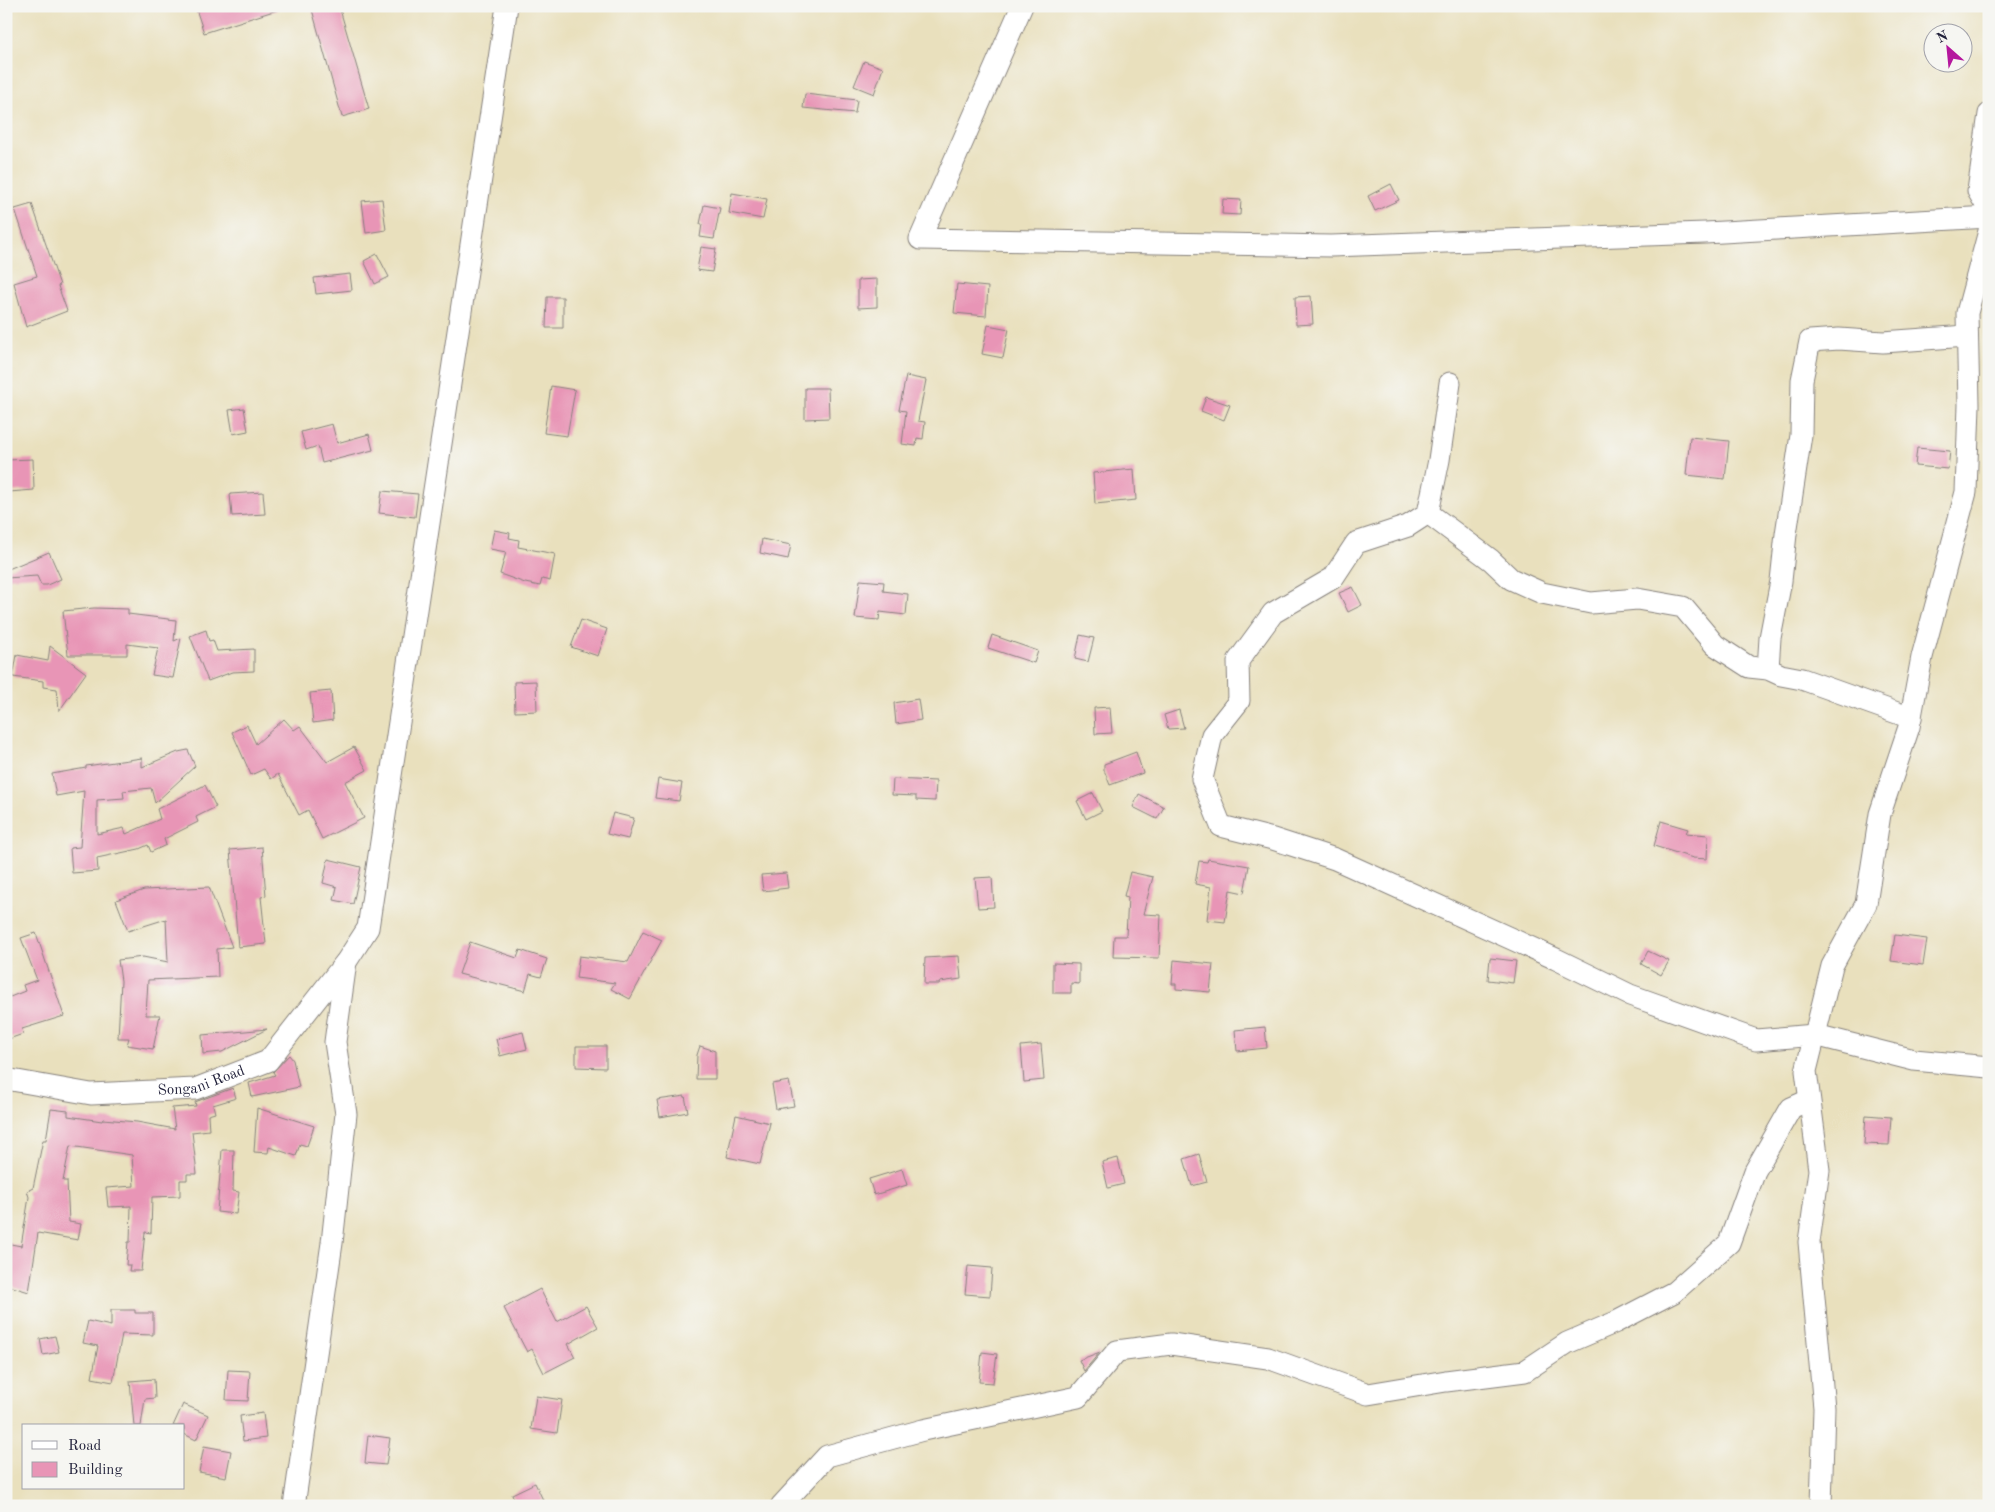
<svg xmlns="http://www.w3.org/2000/svg" width="1995" height="1512" font-family="'Old Standard TT',serif">
<style>
.building{fill:#e895b6}
.lines{fill:none;stroke-linecap:round;stroke-linejoin:round}
.minor-casing{stroke:#86817c;stroke-width:23}
.minor{stroke:#fff;stroke-width:21}
.labels{text-anchor:middle;dominant-baseline:central;stroke-width:5;stroke-linejoin:round;paint-order:stroke}
.street-label{font-size:15px;fill:#22223b;stroke:#f6f6f2}
</style>
<rect width="100%" height="100%" fill="#f6f6f2"/>
<filter id="ink" filterUnits="userSpaceOnUse"><feTurbulence type="fractalNoise" baseFrequency=".02" numOctaves="2"/><feDisplacementMap in="SourceGraphic" scale="10" xChannelSelector="R" yChannelSelector="G"/><feConvolveMatrix kernelMatrix="1 2 1 2 8 2 1 2 1" color-interpolation-filters="sRGB"/></filter>
<filter id="wash" filterUnits="userSpaceOnUse"><feTurbulence type="fractalNoise" baseFrequency=".0096" numOctaves="4" result="noise"/><feDisplacementMap in="SourceGraphic" scale="20" xChannelSelector="R" yChannelSelector="G"/><feGaussianBlur stdDeviation="1.12" result="paint"/><feColorMatrix in="noise" values="0 0 0 0 0 0 0 0 0 0 0 0 0 0 0 0 0 1.4 0 .05"/><feComposite in="paint" operator="in"/></filter>
<g filter="url(#wash)">
<rect width="100%" height="100%" fill="#e9e0bd"/>
<g id="blocks">
<!-- building -->
<g class="building">
<polygon points="195,6 277,6 277,10 204,33"/>
<polygon points="311,6 339,6 369,109 342,117"/>
<polygon points="864,61 883,68 874,94 854,86"/>
<polygon points="805,94 857,100 855,113 803,108"/>
<polygon points="1391,184 1399,200 1375,211 1368,196"/>
<polygon points="732,193 767,199 763,219 729,213"/>
<polygon points="382,199 386,230 366,233 362,201"/>
<polygon points="1223,199 1241,200 1240,215 1222,214"/>
<polygon points="32,204 60,285 58,286 67,311 26,327 14,283 37,276 15,209"/>
<polygon points="704,205 720,208 714,239 700,237 702,224 700,224"/>
<polygon points="701,247 716,249 712,272 697,270"/>
<polygon points="377,254 389,277 375,284 364,261"/>
<polygon points="350,274 352,290 316,294 314,278"/>
<polygon points="877,279 877,307 858,308 858,280"/>
<polygon points="957,284 988,287 986,316 954,313"/>
<polygon points="1311,296 1313,324 1296,325 1295,297"/>
<polygon points="547,297 563,297 563,328 546,328"/>
<polygon points="988,325 1009,329 1003,358 982,354"/>
<polygon points="906,376 926,380 918,421 925,422 923,439 917,438 916,446 902,444 906,411 899,410"/>
<polygon points="551,386 575,390 567,436 544,433"/>
<polygon points="805,388 828,388 829,418 805,419"/>
<polygon points="1206,397 1230,405 1224,420 1201,411"/>
<polygon points="244,408 248,431 233,434 229,410"/>
<polygon points="332,424 337,443 369,434 373,450 322,463 318,446 306,450 301,432"/>
<polygon points="1690,437 1729,441 1725,479 1686,475"/>
<polygon points="1917,448 1950,451 1948,469 1915,466"/>
<polygon points="33,459 34,490 9,492 7,460"/>
<polygon points="1134,469 1136,500 1095,504 1093,473"/>
<polygon points="382,491 418,494 415,517 379,513"/>
<polygon points="263,492 265,514 232,516 230,494"/>
<polygon points="494,530 510,533 509,538 519,540 518,547 555,554 550,581 542,579 540,586 525,583 500,574 506,552 490,549"/>
<polygon points="762,539 791,545 788,559 760,553"/>
<polygon points="49,552 61,579 47,585 41,585 37,576 6,578 6,570"/>
<polygon points="860,580 884,582 883,591 908,594 906,615 880,612 879,620 855,618"/>
<polygon points="1353,587 1362,605 1348,612 1339,593"/>
<polygon points="94,608 128,609 128,614 176,620 174,641 181,638 173,678 152,675 158,648 127,644 127,655 68,655 63,611"/>
<polygon points="581,620 607,629 598,656 571,647"/>
<polygon points="206,630 209,641 213,640 217,651 254,649 254,671 232,672 208,681 190,636"/>
<polygon points="992,635 1038,651 1034,663 988,648"/>
<polygon points="1080,635 1094,638 1088,662 1075,659"/>
<polygon points="50,646 86,673 59,711 57,689 43,687 43,681 13,677 17,655 48,661"/>
<polygon points="536,681 537,711 515,712 514,682"/>
<polygon points="331,691 333,720 313,723 310,693"/>
<polygon points="918,699 921,720 896,724 894,703"/>
<polygon points="1110,707 1112,733 1095,734 1094,708"/>
<polygon points="1179,710 1184,728 1168,729 1164,715"/>
<polygon points="284,719 294,730 300,726 327,762 354,747 367,770 345,782 364,818 322,839 308,810 299,815 278,774 271,779 264,769 251,775 232,732 247,725 256,744"/>
<polygon points="188,750 195,766 155,803 151,788 123,791 124,798 97,800 97,834 124,828 126,834 160,819 157,809 205,785 216,807 196,817 198,822 164,839 166,845 151,852 148,845 139,849 97,858 98,871 72,873 70,848 80,847 84,791 56,796 52,774 86,768 86,766 142,758 142,767 178,752"/>
<polygon points="1136,752 1143,773 1110,785 1104,770 1104,764"/>
<polygon points="658,779 682,783 679,801 655,798"/>
<polygon points="893,779 936,781 935,801 916,800 916,796 892,795"/>
<polygon points="1093,793 1102,811 1086,819 1077,801"/>
<polygon points="1139,794 1164,807 1157,819 1133,807"/>
<polygon points="613,813 634,818 628,839 607,834"/>
<polygon points="1661,821 1688,829 1686,833 1708,835 1707,859 1693,858 1654,846"/>
<polygon points="262,847 266,896 261,897 266,944 238,947 230,850"/>
<polygon points="328,859 361,867 353,904 334,900 337,887 323,883"/>
<polygon points="1208,859 1249,866 1244,893 1230,890 1225,922 1207,920 1211,887 1195,884 1199,861 1207,862"/>
<polygon points="1130,872 1153,877 1143,914 1161,915 1159,958 1113,957 1114,936 1126,936 1128,897 1124,896"/>
<polygon points="786,873 788,888 763,891 761,875"/>
<polygon points="992,877 994,907 978,908 975,878"/>
<polygon points="209,887 232,947 217,949 218,977 148,980 146,1015 160,1015 153,1049 127,1045 129,1038 118,1038 121,981 118,960 143,957 168,962 166,919 128,931 116,900 144,890"/>
<polygon points="643,931 662,940 630,999 611,989 615,983 576,978 579,956 628,962"/>
<polygon points="36,933 64,1016 22,1029 23,1034 6,1040 6,992 8,992 10,997 25,991 23,985 37,980 21,938"/>
<polygon points="1895,935 1927,939 1923,965 1891,961"/>
<polygon points="470,942 517,958 520,950 547,959 541,977 530,974 525,991 459,974"/>
<polygon points="1648,951 1669,961 1661,975 1641,964"/>
<polygon points="959,956 961,979 940,982 939,984 924,984 925,958"/>
<polygon points="1490,958 1516,961 1513,983 1488,980"/>
<polygon points="1174,960 1213,964 1210,992 1176,989 1176,984 1172,984"/>
<polygon points="1053,963 1079,964 1079,984 1071,983 1071,993 1053,993"/>
<polygon points="1265,1027 1267,1048 1237,1051 1235,1030"/>
<polygon points="267,1029 222,1052 203,1054 202,1035"/>
<polygon points="523,1032 527,1049 500,1056 496,1039"/>
<polygon points="1041,1044 1044,1080 1024,1082 1021,1046"/>
<polygon points="576,1046 606,1046 606,1068 576,1067"/>
<polygon points="700,1046 715,1051 715,1079 696,1079 697,1055"/>
<polygon points="289,1055 293,1060 299,1087 252,1097 249,1083 275,1075 273,1072"/>
<polygon points="789,1081 794,1106 776,1109 772,1084"/>
<polygon points="233,1088 236,1098 213,1105 215,1113 208,1115 209,1130 192,1132 197,1174 187,1174 187,1180 180,1180 180,1196 152,1197 151,1233 145,1232 141,1271 129,1271 130,1265 126,1265 128,1242 130,1242 131,1206 108,1207 106,1188 134,1186 132,1155 70,1146 63,1181 67,1181 69,1222 81,1224 78,1240 38,1233 29,1292 6,1285 6,1243 21,1246 29,1197 27,1191 33,1188 43,1140 46,1140 51,1109 68,1111 68,1116 102,1121 103,1119 137,1122 175,1129 172,1108 196,1106 195,1102"/>
<polygon points="685,1096 688,1112 660,1117 657,1100"/>
<polygon points="257,1108 314,1126 307,1146 300,1144 296,1156 269,1147 268,1153 254,1152"/>
<polygon points="736,1115 770,1123 760,1164 727,1157"/>
<polygon points="1866,1115 1891,1117 1889,1145 1864,1144"/>
<polygon points="222,1150 234,1150 233,1191 239,1192 236,1214 217,1212"/>
<polygon points="1199,1154 1207,1182 1192,1186 1184,1159"/>
<polygon points="1118,1158 1124,1184 1108,1188 1102,1162"/>
<polygon points="902,1169 907,1185 874,1195 869,1179"/>
<polygon points="968,1266 992,1268 990,1296 965,1294"/>
<polygon points="540,1289 557,1322 586,1306 598,1327 568,1344 575,1357 544,1373 532,1349 527,1352 504,1308"/>
<polygon points="111,1310 135,1310 135,1313 153,1313 153,1335 122,1334 113,1382 92,1378 98,1346 83,1343 88,1321 111,1326"/>
<polygon points="55,1336 59,1352 43,1355 40,1339"/>
<polygon points="982,1352 997,1354 993,1383 979,1382"/>
<polygon points="1100,1352 1084,1371 1079,1360"/>
<polygon points="228,1370 250,1371 248,1401 226,1400"/>
<polygon points="154,1379 155,1398 145,1399 141,1426 134,1426 130,1381"/>
<polygon points="536,1396 562,1400 557,1433 531,1429"/>
<polygon points="183,1404 208,1415 196,1440 184,1434 184,1426 173,1426"/>
<polygon points="263,1413 266,1438 243,1441 240,1416"/>
<polygon points="368,1435 390,1438 386,1465 365,1463"/>
<polygon points="204,1446 231,1451 226,1477 199,1472"/>
<polygon points="535,1483 543,1500 531,1506 517,1506 512,1494"/>
</g>
</g>
</g>
<g filter="url(#ink)">
<use href="#blocks" fill-opacity="0" stroke="#86817c" stroke-width="1"/>
<g class="lines">
<!-- minor casing -->
<g class="minor-casing">
<g id="minor">
<polyline points="1022,6 920,239 1331,246 1705,233 1989,217"/>
<polyline points="1989,114 1978,191 1989,210"/>
<polyline points="1450,383 1439,460 1428,513 1408,526 1356,543 1333,578 1273,613 1238,661 1239,701 1212,735 1202,779 1221,826 1273,839 1335,859 1556,959 1630,995 1756,1040 1815,1035 1914,1060 1989,1067"/>
<polyline points="1428,513 1491,560 1511,579 1542,593 1591,603 1637,599 1683,607 1715,645 1749,667 1768,669 1781,675 1802,679 1911,718"/>
<polyline points="1768,669 1770,638 1781,581 1786,534 1801,435 1802,380 1810,341 1839,339 1883,342 1967,336"/>
<path id="s1" d="M 6,1079 L 91,1094 L 195,1089 L 268,1061 L 345,963"/>
<polyline points="294,1506 332,1243 346,1114 335,1042 346,962 368,928 507,6"/>
<polyline points="781,1506 827,1456 923,1430 1078,1397 1117,1351 1171,1344 1268,1358 1368,1394 1446,1381 1525,1371 1567,1343 1616,1322 1674,1292 1729,1243 1755,1171 1791,1108 1809,1100"/>
<polyline points="1821,1506 1824,1408 1809,1242 1819,1170 1806,1071 1832,966 1866,904 1880,814 1909,727 1922,657 1966,492 1969,405 1967,313 1989,231"/>
</g>
</g>
<!-- minor -->
<use href="#minor" class="minor"/>
</g>
</g>
<g class="labels">
<!-- street labels -->
<g class="street-label">
<text stroke="none"><textPath href="#s1" startOffset="198">Songani Road</textPath></text>
</g>
</g>
<!-- margin -->
<rect width="1995" height="1512" fill="none" stroke="#f6f6f2" stroke-width="25"/>
<!-- legend -->
<rect x="22" y="1424" width="162" height="65" fill="#f6f6f2" stroke="#a1a1a9"/>
<rect x="32" y="1441" width="25" height="8" fill="#ffffff" stroke="#a1a1a9"/>
<text x="68" y="1450" font-size="15" fill="#22223b">Road</text>
<rect x="32" y="1462" width="25" height="15" fill="#e895b6" stroke="#a1a1a9"/>
<text x="68" y="1474" font-size="15" fill="#22223b">Building</text>
<!-- north arrow -->
<g transform="translate(1948 48) rotate(333)"><circle r="24" fill="#f6f6f2" stroke="#a1a1a9"/>
<path d="M0-4L9 19L0 12L-9 19Z" fill="#b5179e"/>
<text y="-8" font-size="14" font-weight="bold" text-anchor="middle" fill="#22223b">N</text>
</g>
</svg>
